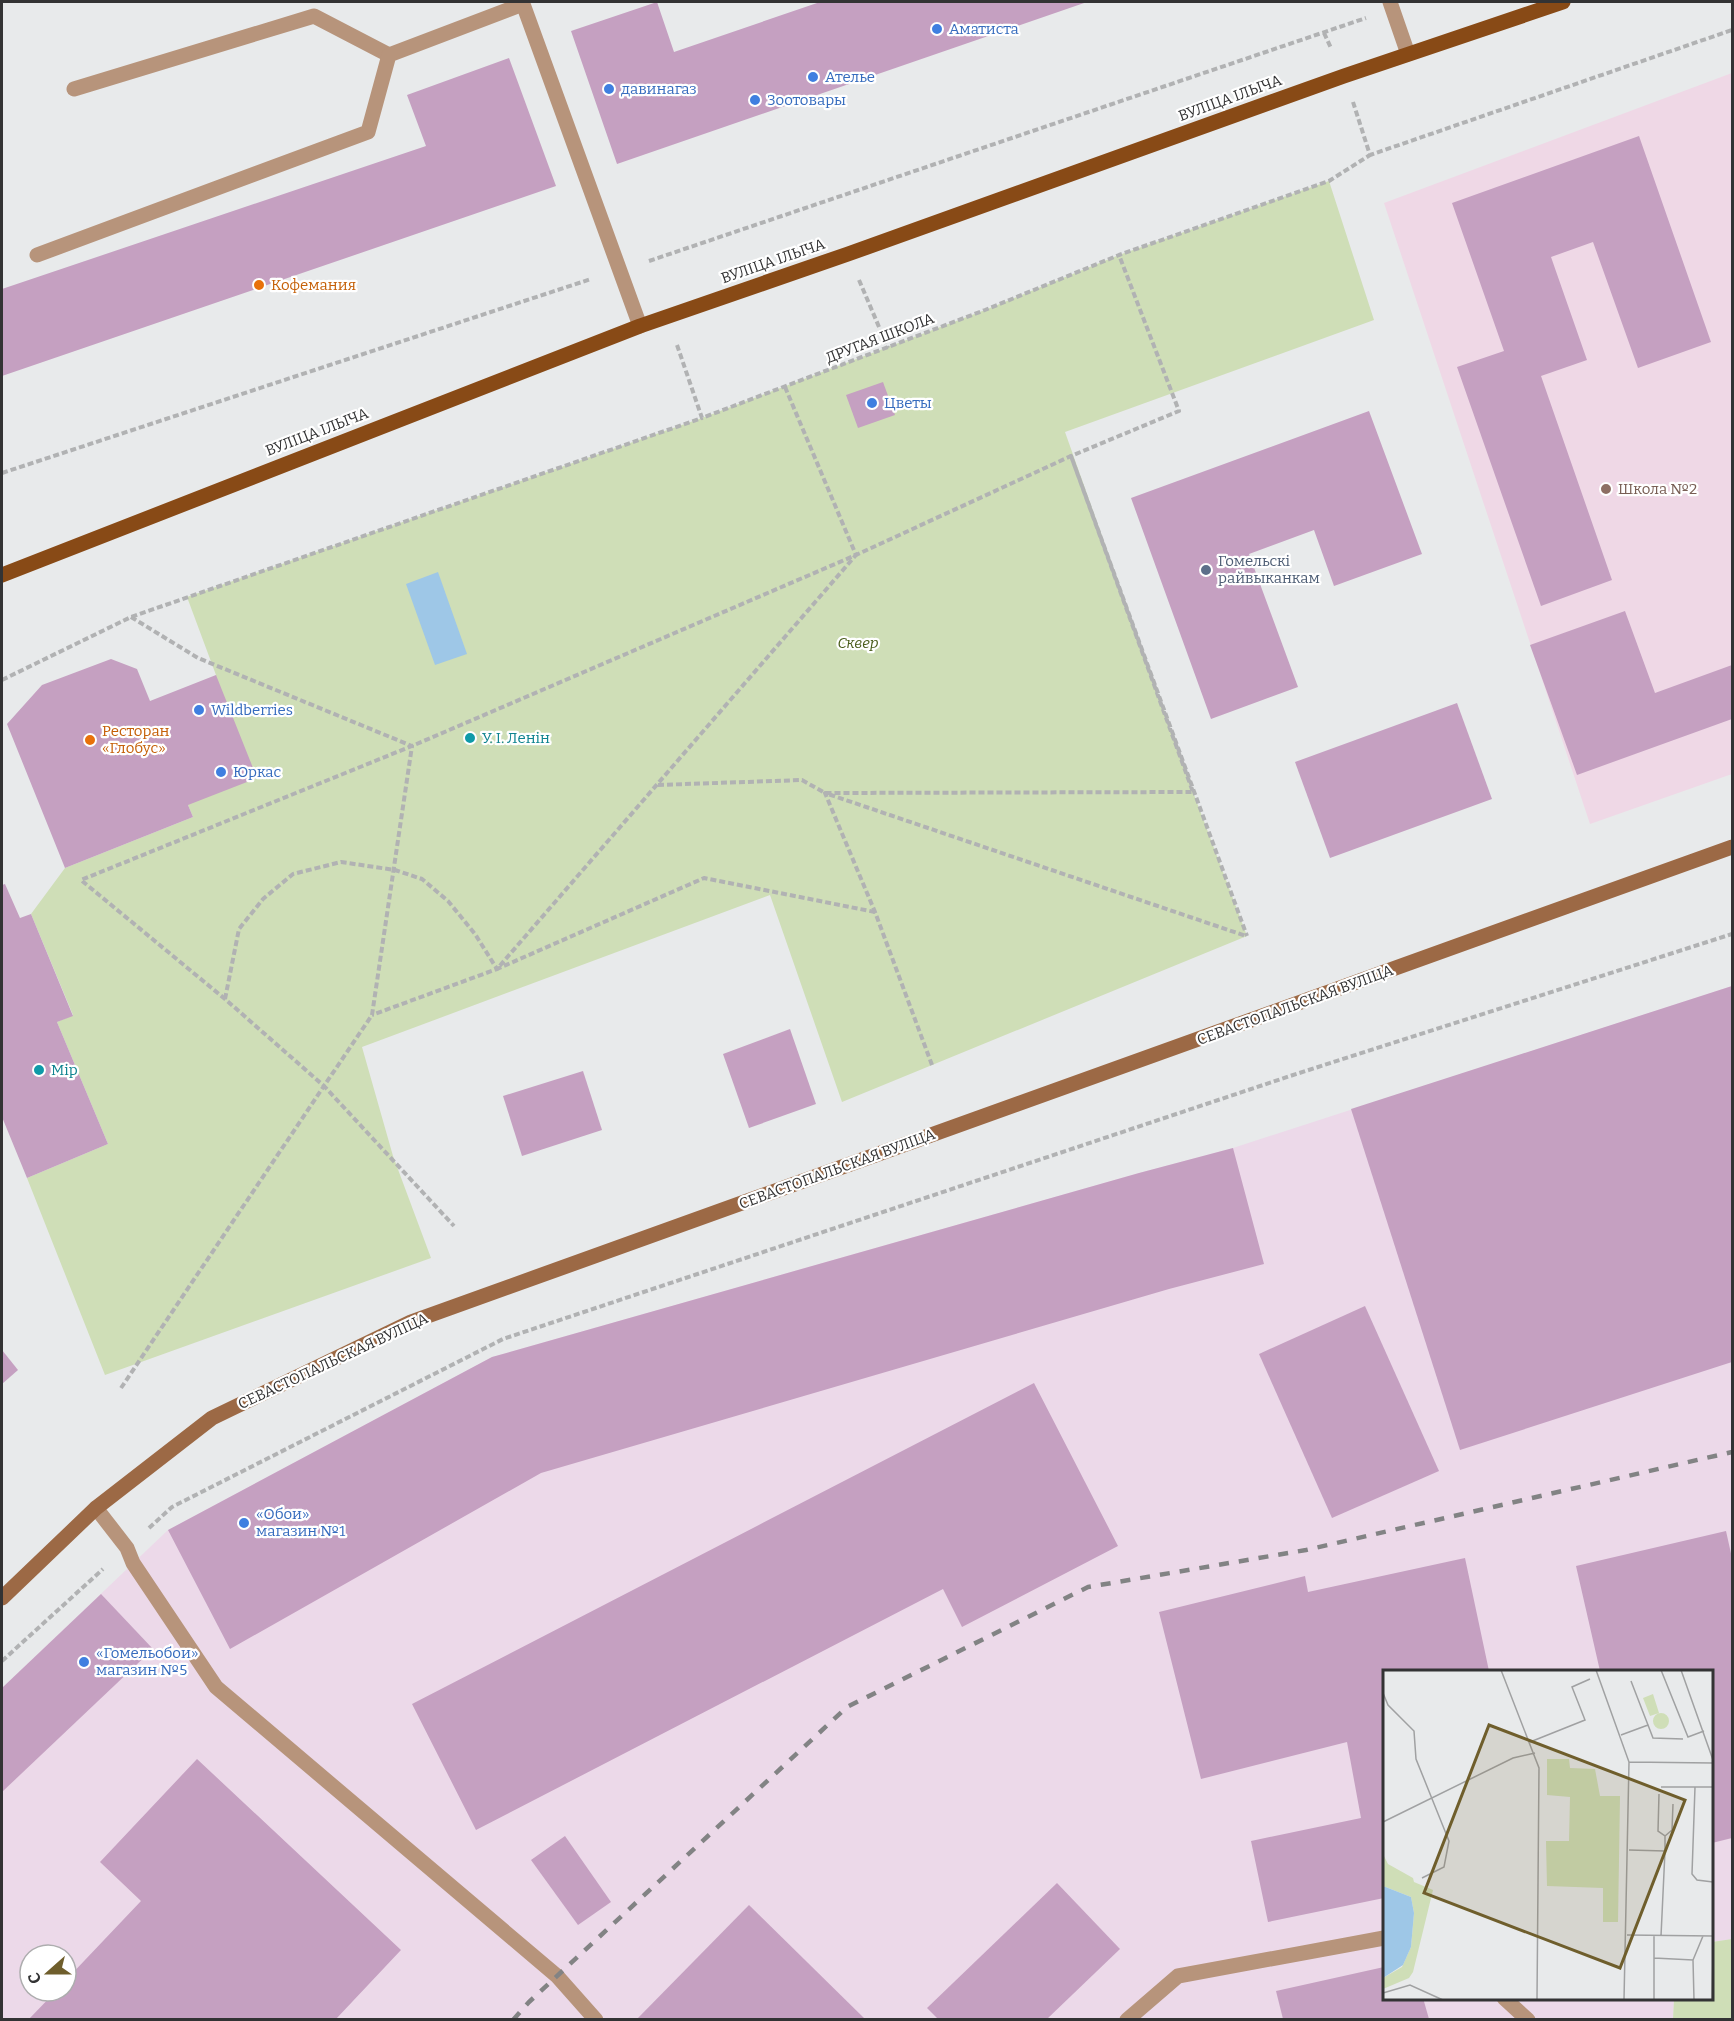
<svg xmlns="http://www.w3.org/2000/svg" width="1734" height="2021" font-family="Bitter,serif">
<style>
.industrial{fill:#ecd9e9;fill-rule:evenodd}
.education{fill:#efd8e6}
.green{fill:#cfdeb7}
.water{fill:#9ec7e7}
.building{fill:#c5a0c1}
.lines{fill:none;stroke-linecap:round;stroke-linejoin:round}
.path{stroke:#b1b2b3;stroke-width:4;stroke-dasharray:6 3;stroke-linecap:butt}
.lane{stroke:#b7947b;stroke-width:15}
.street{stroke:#b7947b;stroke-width:15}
.secondary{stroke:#9c6945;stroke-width:15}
.primary{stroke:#884a16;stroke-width:15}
.rail{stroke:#828384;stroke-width:4.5;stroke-dasharray:10 10;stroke-linecap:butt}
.shop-dot{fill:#3f7fe0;stroke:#fff;stroke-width:2}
.food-dot{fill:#e8710a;stroke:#fff;stroke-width:2}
.education-dot{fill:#8d6e63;stroke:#fff;stroke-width:2}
.service-dot{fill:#5c6f8a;stroke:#fff;stroke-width:2}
.culture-dot{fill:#0f9aa8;stroke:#fff;stroke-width:2}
.labels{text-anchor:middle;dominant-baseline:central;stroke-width:4.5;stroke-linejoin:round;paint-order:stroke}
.shop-label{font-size:15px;fill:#366cbe;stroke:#fff;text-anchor:start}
.street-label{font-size:15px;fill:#333334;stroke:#fff}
.food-label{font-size:15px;fill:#c56008;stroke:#fff;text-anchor:start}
.education-label{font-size:15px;fill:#785e54;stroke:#fff;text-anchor:start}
.service-label{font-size:15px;fill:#4e5e75;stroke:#fff;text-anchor:start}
.park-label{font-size:15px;font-style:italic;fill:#485b19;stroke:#fff}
.culture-label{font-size:15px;fill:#0d838f;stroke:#fff;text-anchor:start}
.inset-road{fill:none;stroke:#a0a1a2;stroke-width:1.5}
.view{fill:#6f5e2c;fill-opacity:0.15;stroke:#6f5e2c;stroke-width:3}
.inset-edge{fill:none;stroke:#333334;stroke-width:3}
</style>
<rect width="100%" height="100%" fill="#e8eaeb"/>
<!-- industrial -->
<path class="industrial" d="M 1732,986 L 1732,1939 L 1712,1942 L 1712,1672 L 1384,1672 L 1384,1998 L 1674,1999 L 1673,2019 L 2,2020 L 2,1688 L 168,1530 L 492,1357 L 1139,1173 L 1233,1148 ZM 30,1955 L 66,1955 L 66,1991 L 30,1991 Z"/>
<!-- education -->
<polygon class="education" points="1732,73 1732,774 1590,824 1384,203"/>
<!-- green -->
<g class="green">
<polygon points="1329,181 1374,320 1065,432 1193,792 1247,936 842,1102 770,895 362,1047 393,1156 431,1258 105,1375 27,1178 108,1144 57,1022 73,1015 31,914 65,868 193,817 188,805 216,675 187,597 702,418 985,310 1119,255"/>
<polygon points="1732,1939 1732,2019 1673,2019 1674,1999 1712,1998 1712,1942"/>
</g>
<!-- water -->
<polygon class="water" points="438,572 467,654 435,665 406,584"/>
<!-- building -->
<g class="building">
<polygon points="657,2 674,52 820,2 1087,2 617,164 571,31"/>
<polygon points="509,58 556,186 2,376 2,289 426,146 407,95"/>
<polygon points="1639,136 1711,342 1638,368 1593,242 1551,257 1587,360 1541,376 1612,580 1541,606 1457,367 1504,351 1452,203"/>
<polygon points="883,382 895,415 858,428 846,395"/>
<polygon points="1369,411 1422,554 1334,586 1314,530 1249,554 1298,687 1211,719 1131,498"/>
<polygon points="1625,611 1655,693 1732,665 1732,719 1577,775 1530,645"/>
<polygon points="111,659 137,669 150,701 216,675 257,778 188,805 193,817 65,868 7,724 42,685"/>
<polygon points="1457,703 1492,799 1330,858 1295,762"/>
<polygon points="5,884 20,918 31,914 73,1016 57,1022 108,1144 27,1178 2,1117 2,885"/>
<polygon points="1732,986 1732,1362 1460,1450 1351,1109"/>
<polygon points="790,1029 816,1104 749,1128 723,1054"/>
<polygon points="583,1071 602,1130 522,1156 503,1096"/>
<polygon points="1233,1148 1264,1264 1169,1289 541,1473 230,1649 168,1530 492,1357 1139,1173"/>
<polygon points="1365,1306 1439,1471 1332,1518 1259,1354"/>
<polygon points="2,1350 18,1370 2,1384"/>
<polygon points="1034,1383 1118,1546 962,1627 943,1589 476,1830 412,1704"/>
<polygon points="1726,1531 1732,1558 1732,1838 1712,1843 1712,1671 1600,1671 1576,1566"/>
<polygon points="1465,1558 1489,1671 1384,1671 1384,1898 1268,1922 1251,1841 1361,1818 1347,1742 1201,1779 1159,1612 1305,1576 1308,1592"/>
<polygon points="101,1594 153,1649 2,1792 2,1688"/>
<polygon points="197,1759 401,1950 336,2019 29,2019 56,1991 66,1991 66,1980 141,1901 100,1862"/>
<polygon points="565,1836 611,1902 578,1925 531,1860"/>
<polygon points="1057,1883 1120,1949 1047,2019 938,2019 927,2008"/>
<polygon points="749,1905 865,2019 637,2019"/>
<polygon points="1384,1967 1384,1998 1423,1998 1429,2019 1283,2019 1276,1991"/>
</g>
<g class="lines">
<!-- path -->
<g class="path">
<polyline points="1324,33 1331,48"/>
<polyline points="1353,102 1370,155 1732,30"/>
<polyline points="649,261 1366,18"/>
<polyline points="859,280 888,348"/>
<polyline points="677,345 702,418 985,310 1119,255 1329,181 1370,155"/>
<polyline points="785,387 856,555 497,969 704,878 875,912"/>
<polyline points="2,473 591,279"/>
<polyline points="131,617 198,658 412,746 372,1015 324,1086 454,1226"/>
<polyline points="2,680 131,617 702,418"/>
<polyline points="658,785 802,780 825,793 1193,792 1071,456 1247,936"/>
<polyline points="225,999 239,929 263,899 293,874 341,862 395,870 422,879 448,901 475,934 497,969 372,1015"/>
<polyline points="932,1065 875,912 825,793 1246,936"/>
<polyline points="121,1388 324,1086 225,999 81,880 412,746 856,555 1071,456 1179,411 1119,255"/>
<polyline points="149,1528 172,1507 503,1339 1290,1076 1732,934"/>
<polyline points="2,1661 103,1569"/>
</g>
<!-- lane -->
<g class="lane">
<polyline points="74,89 314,16 389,55"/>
<polyline points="37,255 368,132 389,55 523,4 640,326"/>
<polyline points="96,1508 127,1548 133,1563 216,1687 557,1976 596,2020"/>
<polyline points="1504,1998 1528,2020"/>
<polyline points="1127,2020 1178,1976 1384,1938"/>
</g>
<!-- street -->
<polyline class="street" points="1390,2 1408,54"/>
<!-- secondary -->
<polyline class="secondary" points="2,1598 96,1508 212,1418 411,1322 1732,847"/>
<!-- primary -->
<polyline class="primary" points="2,575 640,326 848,254 1344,76 1563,2"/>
<!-- rail -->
<polyline class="rail" points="513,2020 529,2002 847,1707 1088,1587 1306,1550 1732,1452"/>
</g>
<!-- markers -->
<g class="shop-dot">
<circle cx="937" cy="29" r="6"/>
<circle cx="813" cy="77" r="6"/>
<circle cx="609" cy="89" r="6"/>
<circle cx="755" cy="100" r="6"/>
<circle cx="872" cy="403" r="6"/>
<circle cx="199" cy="710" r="6"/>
<circle cx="221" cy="772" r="6"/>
<circle cx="244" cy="1523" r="6"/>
<circle cx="84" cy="1662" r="6"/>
</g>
<g class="food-dot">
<circle cx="259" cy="285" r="6"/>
<circle cx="90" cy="740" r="6"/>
</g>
<circle class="education-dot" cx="1606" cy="489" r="6"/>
<circle class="service-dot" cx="1206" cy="570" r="6"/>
<g class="culture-dot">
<circle cx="470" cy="738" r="6"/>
<circle cx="39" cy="1070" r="6"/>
</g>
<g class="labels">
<!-- shop labels -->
<g class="shop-label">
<text x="949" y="29">Аматиста</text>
<text x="825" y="77">Ателье</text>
<text x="621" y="89">давинагаз</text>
<text x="767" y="100">Зоотовары</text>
<text x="884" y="403">Цветы</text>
<text x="211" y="710">Wildberries</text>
<text x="233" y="772">Юркас</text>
<text x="256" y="1514">«Обои»<tspan x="256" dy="17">магазин №1</tspan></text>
<text x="96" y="1653">«Гомельобои»<tspan x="96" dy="17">магазин №5</tspan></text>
</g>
<!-- street labels -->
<g class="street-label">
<text transform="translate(1230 98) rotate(-20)">ВУЛІЦА ІЛЬІЧА</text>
<text transform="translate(773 261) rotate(-19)">ВУЛІЦА ІЛЬІЧА</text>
<text transform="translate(880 338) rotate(-21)">ДРУГАЯ ШКОЛА</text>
<text transform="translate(317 432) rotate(-21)">ВУЛІЦА ІЛЬІЧА</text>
<text transform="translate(1295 1005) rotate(-20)">СЕВАСТОПАЛЬСКАЯ ВУЛІЦА</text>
<text transform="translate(837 1169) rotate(-20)">СЕВАСТОПАЛЬСКАЯ ВУЛІЦА</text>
<text transform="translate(333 1361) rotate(-25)">СЕВАСТОПАЛЬСКАЯ ВУЛІЦА</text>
</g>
<!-- food labels -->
<g class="food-label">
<text x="271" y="285">Кофемания</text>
<text x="102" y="731">Ресторан<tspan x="102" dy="17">«Глобус»</tspan></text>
</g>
<!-- education labels -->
<g class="education-label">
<text x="1618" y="489">Школа №2</text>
</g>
<!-- service labels -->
<g class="service-label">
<text x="1218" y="561">Гомельскі<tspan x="1218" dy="17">райвыканкам</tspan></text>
</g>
<!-- park labels -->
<g class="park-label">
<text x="858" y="643">Сквер</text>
</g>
<!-- culture labels -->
<g class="culture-label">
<text x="482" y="738">У. І. Ленін</text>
<text x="51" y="1070">Мір</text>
</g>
</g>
<!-- overview -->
<g transform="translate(1383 1670)">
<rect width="330" height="330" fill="#e8eaeb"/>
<path d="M 270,24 L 276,43 L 267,46 L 260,28 ZM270 51a8 8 0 1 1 16 0a8 8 0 1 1-16 0ZM 164,89 L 186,89 L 187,98 L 212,99 L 217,126 L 237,126 L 235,252 L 220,252 L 220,218 L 164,216 L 163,171 L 186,171 L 187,127 L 164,125 ZM 0,184 L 5,194 L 30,208 L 31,212 L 50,220 L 30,302 L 26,308 L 0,319 L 0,308 L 19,297 L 28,277 L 31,243 L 28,227 L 0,216 Z" fill="#cfdeb7"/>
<path d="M 0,216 L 28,227 L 31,243 L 28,277 L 20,295 L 0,308 Z" fill="#9ec7e7"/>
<path class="inset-road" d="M 118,0 L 156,98 L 154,330M 213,0 L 246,92 L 241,330M 278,0 L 305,67 L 321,61M 298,0 L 330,90M 0,23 L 5,35 L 31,61 L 33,89 L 66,171 L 61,197 L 39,208M 265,55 L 270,68 L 300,69M 238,65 L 265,55 L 248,11M 147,72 L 202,50 L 189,17 L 207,9M 246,92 L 330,93M 278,117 L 312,117M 330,117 L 312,117 L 309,204 L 314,210 L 330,212M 0,152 L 130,88 L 152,83M 282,166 L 289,160 L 290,134M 246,180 L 282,181 L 282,166 L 275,161 L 276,124M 244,265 L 330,266M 278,266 L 282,181M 271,288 L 310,290 L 320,266M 310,290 L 311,330M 0,323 L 27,315 L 60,330M 271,330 L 271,266M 329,330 L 330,284"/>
<path class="view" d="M 106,55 L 302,130 L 237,298 L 41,223 Z"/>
<rect width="330" height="330" class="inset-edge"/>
</g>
<!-- border -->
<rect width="1734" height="2021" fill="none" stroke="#333334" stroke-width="6"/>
<!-- north arrow -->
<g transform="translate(48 1973) rotate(249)"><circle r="28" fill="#ffffff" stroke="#adadae" stroke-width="1.5"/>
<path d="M0-4.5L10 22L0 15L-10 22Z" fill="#6f5e2c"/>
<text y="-9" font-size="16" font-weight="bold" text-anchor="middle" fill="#333334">С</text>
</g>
</svg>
